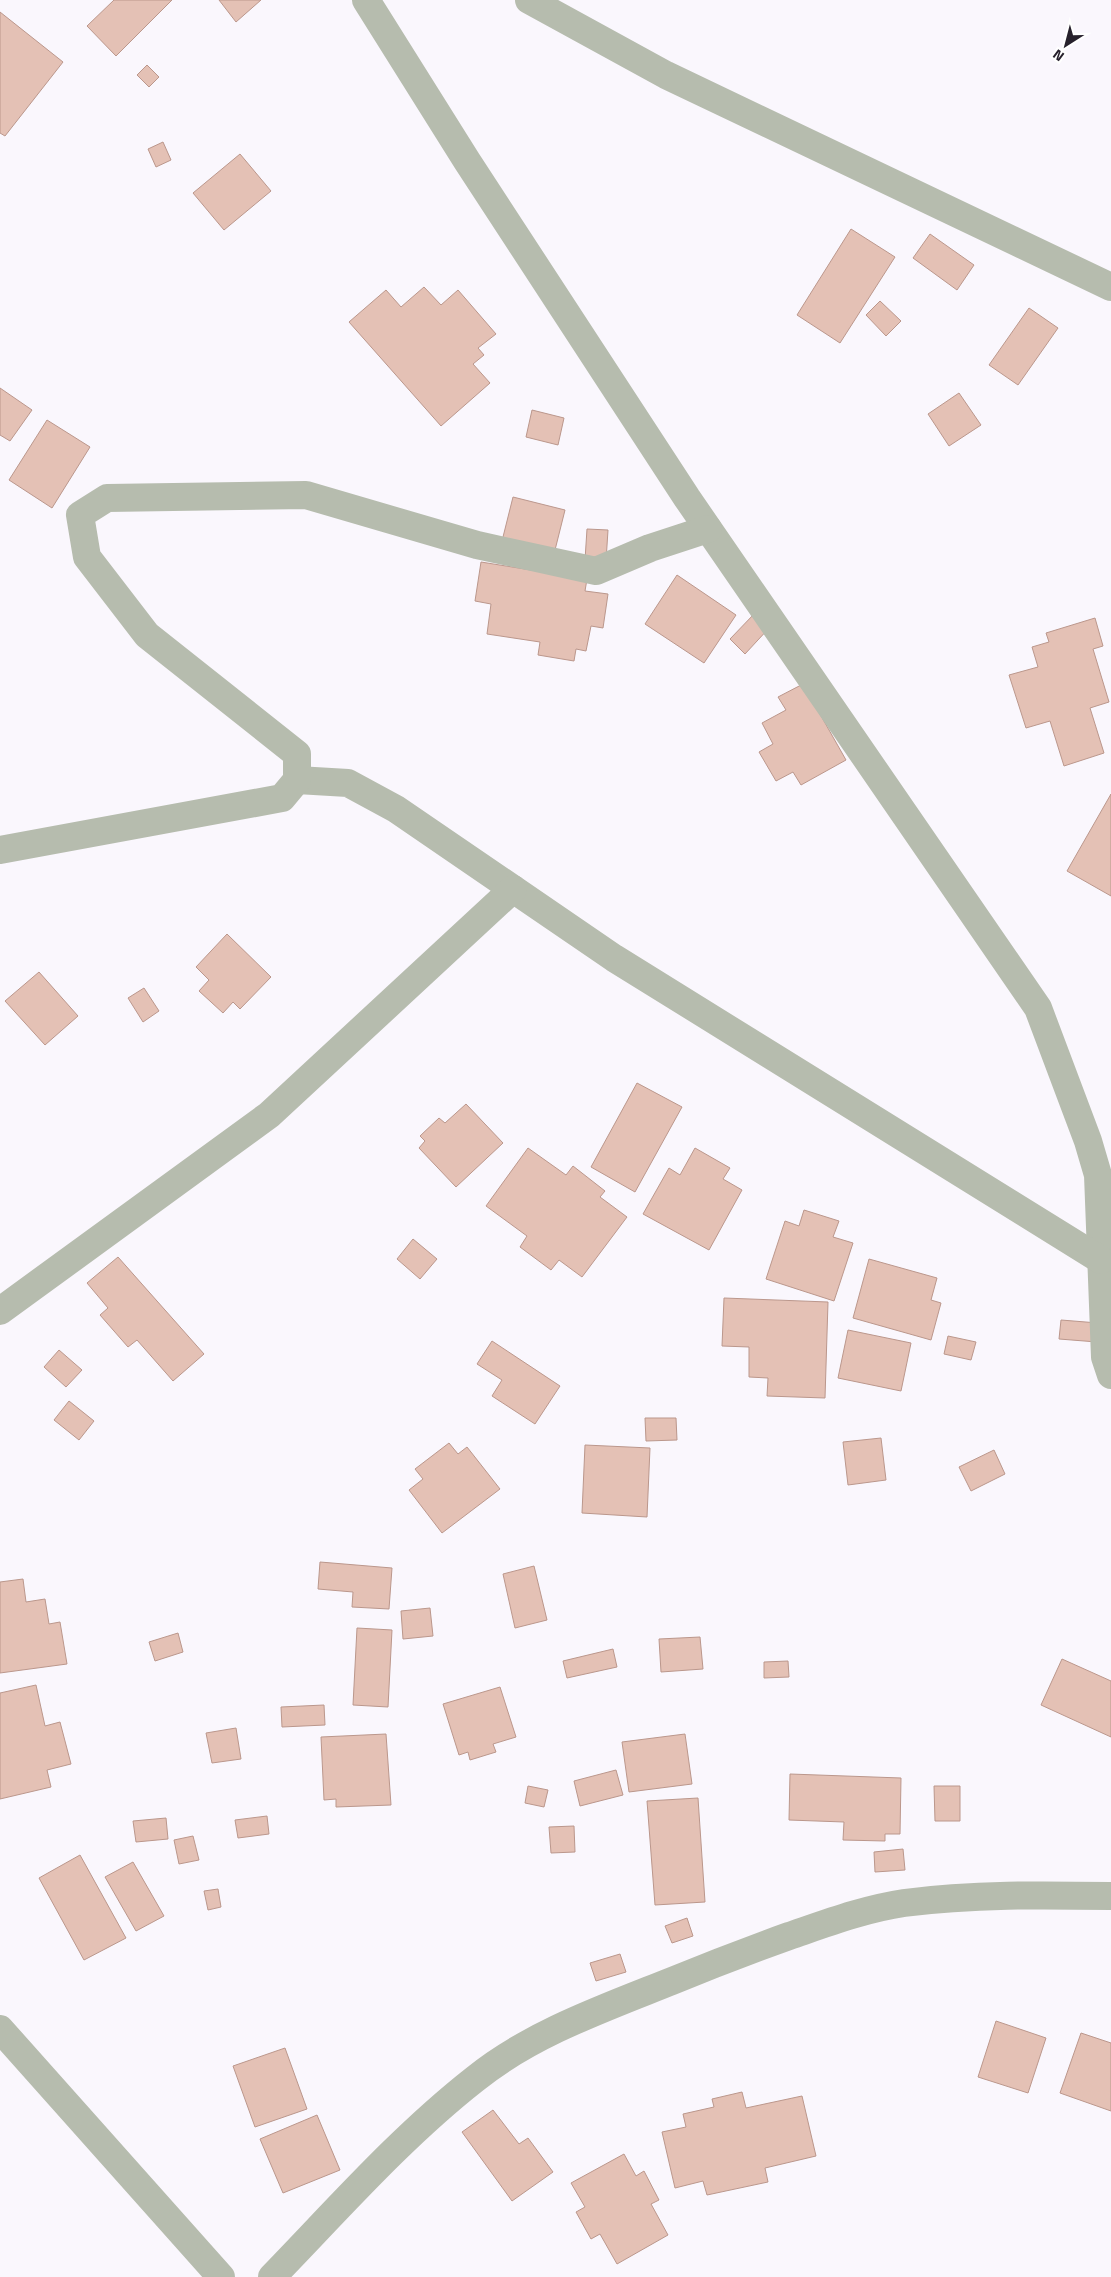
<svg xmlns="http://www.w3.org/2000/svg" width="1111" height="2277" font-family="'Titillium Web',sans-serif">
<style>
.building{fill:#e4c1b5;stroke:#bb978c}
.lines{fill:none;stroke-linecap:round;stroke-linejoin:round}
.minor{stroke:#b6bcae;stroke-width:28}
</style>
<rect width="100%" height="100%" fill="#faf7fd"/>
<!-- building -->
<g class="building">
<polygon points="114,0 172,0 116,56 87,26"/>
<polygon points="219,0 261,0 236,22"/>
<polygon points="0,12 63,62 5,136 0,133"/>
<polygon points="147,65 159,77 149,87 137,75"/>
<polygon points="163,142 171,160 156,167 148,149"/>
<polygon points="240,154 271,191 224,230 193,193"/>
<polygon points="851,229 895,257 840,343 797,315"/>
<polygon points="930,234 974,265 957,290 913,258"/>
<polygon points="424,287 441,305 458,290 496,334 478,348 484,355 473,364 490,383 441,426 349,322 386,290 401,307"/>
<polygon points="880,301 901,321 886,336 866,315"/>
<polygon points="1029,308 1058,328 1018,385 989,365"/>
<polygon points="0,388 32,410 10,441 0,435"/>
<polygon points="959,393 981,425 949,446 928,414"/>
<polygon points="532,410 564,418 558,445 526,437"/>
<polygon points="47,420 90,447 52,508 9,480"/>
<polygon points="513,497 565,510 553,558 501,545"/>
<polygon points="587,529 608,530 606,561 585,560"/>
<polygon points="481,562 587,579 585,591 608,594 603,628 591,626 586,651 576,649 574,661 538,655 540,642 487,634 491,604 475,601"/>
<polygon points="677,575 736,615 704,663 645,624"/>
<polygon points="755,613 770,627 745,654 730,639"/>
<polygon points="1095,618 1103,646 1093,649 1109,702 1090,708 1104,753 1064,766 1050,721 1026,728 1009,675 1038,667 1032,647 1049,642 1046,633"/>
<polygon points="803,684 846,760 801,785 793,772 776,781 759,752 773,744 762,723 786,710 778,697"/>
<polygon points="1111,794 1111,896 1067,871"/>
<polygon points="227,934 271,977 240,1009 233,1002 223,1013 199,991 209,980 196,967"/>
<polygon points="39,972 78,1016 45,1045 5,1001"/>
<polygon points="144,988 159,1011 143,1022 128,998"/>
<polygon points="637,1083 682,1107 635,1192 591,1167"/>
<polygon points="466,1104 503,1143 456,1187 419,1148 425,1141 420,1136 439,1118 445,1123"/>
<polygon points="528,1148 566,1175 573,1166 605,1191 600,1197 627,1217 582,1277 559,1260 551,1270 520,1247 527,1236 486,1206"/>
<polygon points="695,1148 730,1168 723,1179 742,1190 709,1250 643,1214 669,1168 680,1175"/>
<polygon points="804,1210 839,1221 833,1237 853,1243 834,1301 766,1279 785,1221 799,1226"/>
<polygon points="413,1239 437,1259 420,1279 397,1259"/>
<polygon points="118,1257 204,1354 173,1381 137,1340 128,1347 100,1315 108,1308 87,1283"/>
<polygon points="869,1259 937,1278 931,1300 941,1303 931,1340 853,1318"/>
<polygon points="724,1298 828,1302 825,1398 767,1396 768,1378 749,1377 749,1347 722,1346"/>
<polygon points="1061,1320 1098,1323 1097,1342 1059,1339"/>
<polygon points="848,1330 911,1343 901,1391 838,1378"/>
<polygon points="948,1336 976,1342 971,1360 944,1354"/>
<polygon points="492,1341 560,1386 535,1424 492,1396 502,1380 477,1364"/>
<polygon points="59,1350 82,1370 66,1387 44,1367"/>
<polygon points="69,1401 94,1421 79,1440 54,1420"/>
<polygon points="645,1418 676,1418 677,1440 646,1441"/>
<polygon points="881,1438 886,1480 848,1485 843,1442"/>
<polygon points="449,1443 458,1454 467,1447 500,1489 442,1533 409,1490 423,1479 415,1469"/>
<polygon points="585,1445 650,1448 647,1517 582,1513"/>
<polygon points="994,1450 1005,1474 971,1491 959,1467"/>
<polygon points="320,1562 392,1568 389,1609 352,1607 353,1592 318,1589"/>
<polygon points="534,1566 547,1620 515,1628 503,1574"/>
<polygon points="23,1579 26,1602 45,1599 49,1624 60,1622 67,1664 0,1673 0,1582"/>
<polygon points="430,1608 433,1636 403,1639 401,1611"/>
<polygon points="357,1628 392,1630 388,1707 353,1705"/>
<polygon points="178,1633 183,1652 155,1661 149,1642"/>
<polygon points="700,1637 703,1669 661,1672 659,1639"/>
<polygon points="613,1649 617,1667 567,1678 563,1661"/>
<polygon points="1062,1659 1111,1681 1111,1737 1041,1705"/>
<polygon points="788,1661 789,1677 764,1678 764,1662"/>
<polygon points="36,1685 45,1726 60,1722 71,1764 47,1770 51,1787 0,1799 0,1693"/>
<polygon points="500,1687 516,1737 493,1744 496,1752 470,1760 468,1752 459,1755 443,1704"/>
<polygon points="324,1705 325,1725 282,1727 281,1707"/>
<polygon points="236,1728 241,1759 212,1763 206,1733"/>
<polygon points="386,1734 391,1805 336,1807 336,1799 324,1800 321,1737"/>
<polygon points="685,1734 692,1784 629,1792 622,1742"/>
<polygon points="616,1770 623,1795 580,1806 574,1781"/>
<polygon points="790,1774 901,1778 900,1834 885,1834 885,1841 843,1840 844,1822 789,1820"/>
<polygon points="528,1786 548,1790 544,1807 525,1803"/>
<polygon points="934,1786 960,1786 960,1821 935,1821"/>
<polygon points="698,1798 705,1902 655,1905 647,1801"/>
<polygon points="267,1816 269,1834 238,1838 235,1820"/>
<polygon points="166,1818 168,1839 136,1842 133,1821"/>
<polygon points="574,1826 575,1852 551,1853 549,1827"/>
<polygon points="193,1836 199,1860 179,1864 174,1840"/>
<polygon points="903,1849 905,1870 875,1872 874,1852"/>
<polygon points="80,1855 126,1938 84,1960 39,1878"/>
<polygon points="133,1862 164,1916 136,1931 105,1877"/>
<polygon points="218,1889 221,1907 208,1910 204,1891"/>
<polygon points="687,1918 693,1936 672,1943 665,1926"/>
<polygon points="620,1954 626,1972 596,1981 590,1963"/>
<polygon points="996,2021 1046,2038 1028,2093 978,2077"/>
<polygon points="1081,2033 1111,2043 1111,2111 1060,2093"/>
<polygon points="285,2048 307,2109 255,2127 233,2066"/>
<polygon points="742,2092 746,2108 802,2096 816,2156 765,2168 768,2182 707,2195 703,2181 675,2188 662,2132 686,2127 683,2114 714,2107 712,2099"/>
<polygon points="493,2110 519,2144 528,2138 553,2172 512,2201 462,2132"/>
<polygon points="317,2115 340,2170 283,2193 260,2139"/>
<polygon points="624,2154 636,2176 644,2171 659,2200 651,2204 668,2235 617,2264 600,2234 591,2239 576,2212 585,2207 571,2183"/>
</g>
<g class="lines">
<!-- minor -->
<g class="minor">
<polyline points="366,0 467,161 687,498 1038,1008 1088,1141 1098,1175 1105,1357 1111,1375"/>
<polyline points="529,0 666,75 1111,287"/>
<polyline points="297,780 348,783 396,809 614,958 1101,1260"/>
<polyline points="0,850 282,798 297,780 297,754 147,635 87,557 80,515 107,498 306,495 477,545 596,571 650,548 708,529"/>
<polyline points="0,1311 269,1115 513,889"/>
<polyline points="0,2029 221,2277"/>
<path d="M 272,2277 C 337,2210 401,2137 475,2079 C 530,2034 607,2007 672,1981 C 711,1965 750,1950 789,1936 C 827,1923 864,1909 904,1903 C 972,1894 1043,1895 1111,1896"/>
</g>
</g>
<!-- north arrow -->
<g transform="translate(1066 45) rotate(216)" stroke="#ffffff" stroke-width="4" paint-order="stroke">
<path d="M0-4L9 19L0 12L-9 19Z" fill="#26202c"/>
<text y="-8" font-size="14" font-weight="bold" text-anchor="middle" fill="#26202c">N</text>
</g>
</svg>
